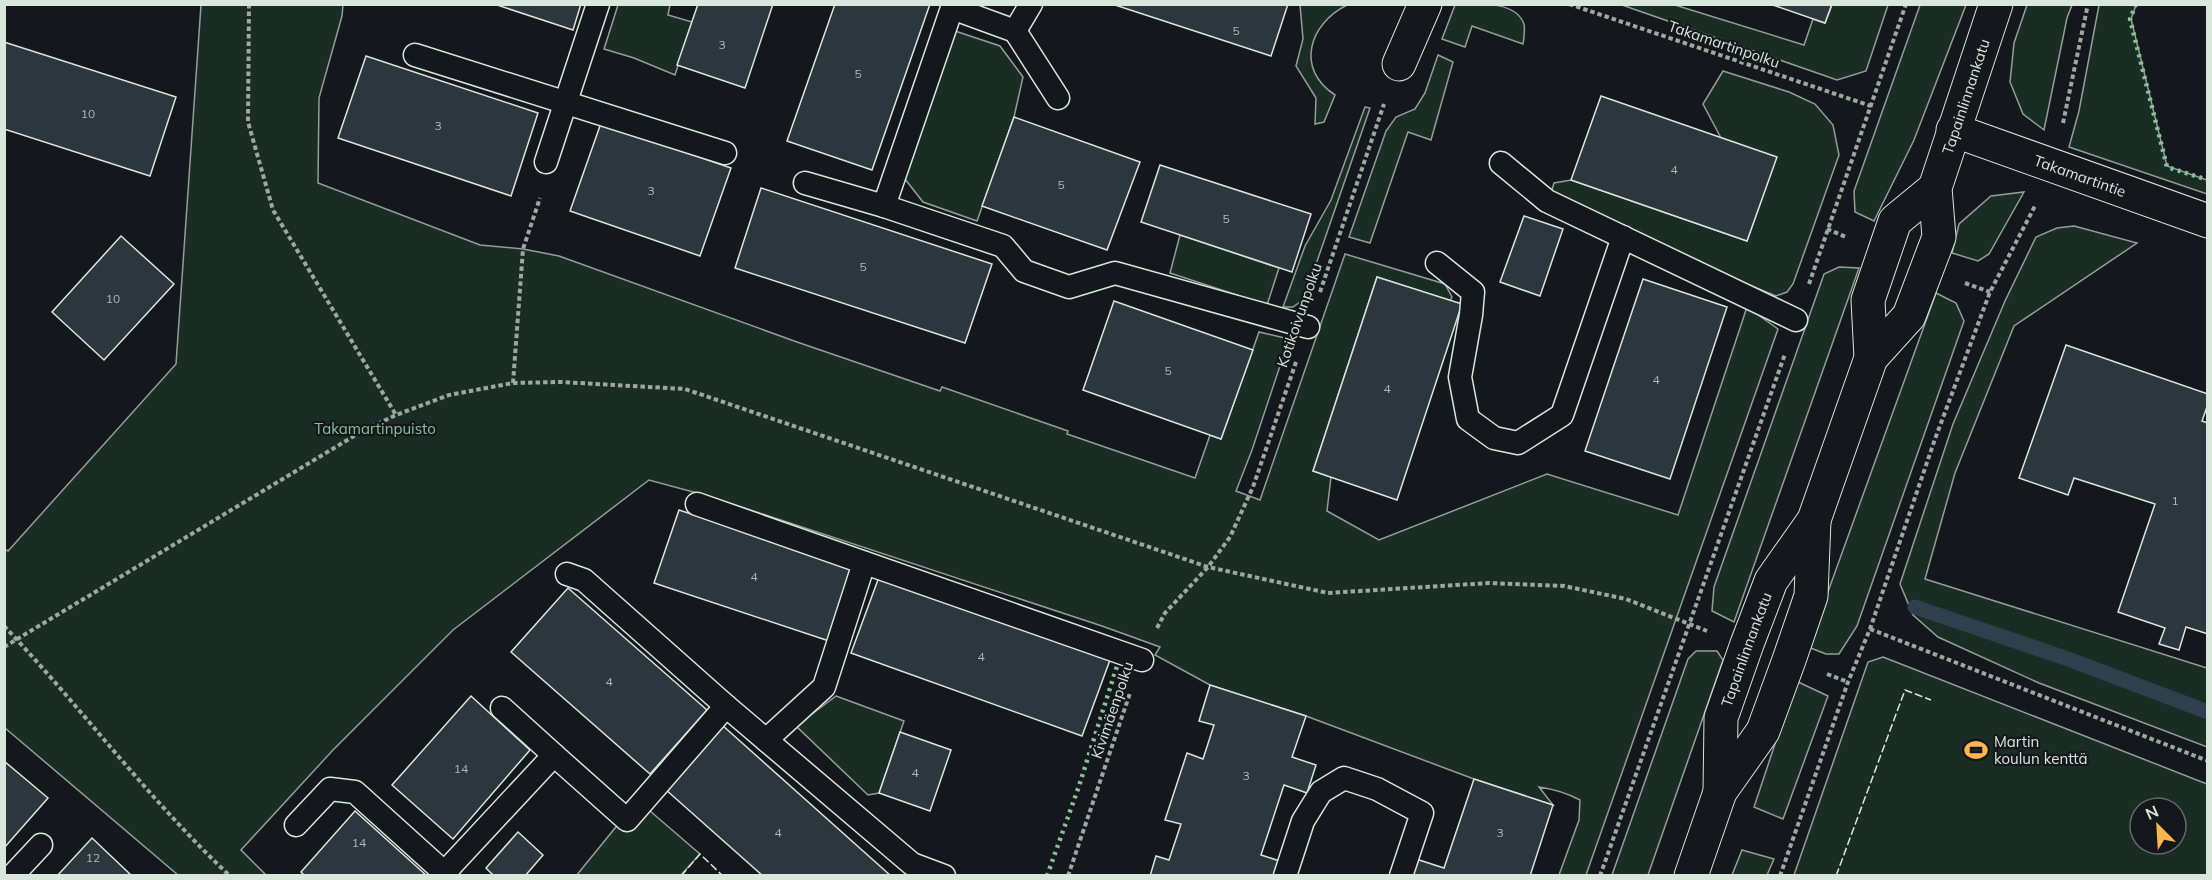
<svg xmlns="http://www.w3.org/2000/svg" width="2212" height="880" font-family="Mulish,sans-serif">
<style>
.green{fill:#1a2d24;stroke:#939e99;stroke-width:1.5;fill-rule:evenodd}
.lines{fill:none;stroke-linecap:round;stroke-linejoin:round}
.stream{stroke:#2f3f4d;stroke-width:15}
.building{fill:#2c363c;stroke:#d8e6dc;stroke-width:1.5}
.service-casing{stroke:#d8e6dc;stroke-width:25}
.minor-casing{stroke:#d8e6dc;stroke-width:35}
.tertiary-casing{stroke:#d8e6dc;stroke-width:35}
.path{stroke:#9da8a2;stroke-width:4;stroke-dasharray:4.5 3;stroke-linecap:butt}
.service{stroke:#14181c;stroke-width:22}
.minor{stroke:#14181c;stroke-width:33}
.tertiary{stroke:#14181c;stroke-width:33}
.hedge{stroke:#8ac095;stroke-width:4.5;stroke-dasharray:3 4.5;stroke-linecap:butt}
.fence{stroke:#d8e6dc;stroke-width:1.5;stroke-dasharray:8 3;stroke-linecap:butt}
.labels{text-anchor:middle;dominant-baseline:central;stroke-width:4.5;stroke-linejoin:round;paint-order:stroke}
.number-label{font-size:12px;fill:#adbab4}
.street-label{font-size:15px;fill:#d8e6dc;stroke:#14181c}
.park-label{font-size:15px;fill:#8ac095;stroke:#14181c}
.poi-label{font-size:15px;fill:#d8e6dc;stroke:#14181c;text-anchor:start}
</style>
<rect width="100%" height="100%" fill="#14181c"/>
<!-- green -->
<g class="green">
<path d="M 201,5 L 343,5 L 342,16 L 319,98 L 318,183 L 480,245 L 523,249 L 559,256 L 797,342 L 940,391 L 942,387 L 1068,431 L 1067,434 L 1195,478 L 1210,435 L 1221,439 L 1259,332 L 1289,339 L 1252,450 L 1236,491 L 1260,500 L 1345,254 L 1445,284 L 1452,297 L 1450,301 L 1377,277 L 1313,471 L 1331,477 L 1327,511 L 1379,540 L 1547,474 L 1678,515 L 1747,307 L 1778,329 L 1586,875 L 1559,875 L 1579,820 L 1580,800 C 1567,793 1553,789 1539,787 L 1553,805 L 1474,779 L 1306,716 L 1210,685 L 1155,655 L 1160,647 L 1102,626 L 708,496 L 649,480 L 453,630 L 333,750 L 241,850 L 266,875 L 178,875 L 5,728 L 4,549 L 8,551 L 176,364 Z"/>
<polygon points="618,5 670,5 668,15 692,22 675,75 634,58 604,49"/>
<path d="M 1300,5 L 1347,5 C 1309,24 1295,69 1335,95 L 1324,122 L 1315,124 L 1316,98 L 1296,66 L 1303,39 Z"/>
<path d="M 1455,5 C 1478,4 1515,0 1524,24 C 1525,30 1524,38 1523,44 L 1472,26 L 1465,47 L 1442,39 Z"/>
<polygon points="1622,5 1675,5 1804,45 1813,19 1825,23 1832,5 1888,5 1866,71 1837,80"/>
<polygon points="1920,5 1966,5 1914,140 1874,221 1855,212 1854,191"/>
<polygon points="2027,5 2072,5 2067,18 2044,130 2023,114 2010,82 2014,43"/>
<polygon points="2099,5 2136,5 2131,19 2167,166 2207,180 2207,194 2069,147 2079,111"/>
<polygon points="955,31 1000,46 1023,77 1014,117 977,221 923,202 905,179"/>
<polygon points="1438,55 1453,62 1431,140 1408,132 1370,243 1349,237 1386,131 1396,117 1415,109 1425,93"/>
<polygon points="1723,71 1789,92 1815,104 1833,125 1839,155 1793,284 1787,292 1776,296 1720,273 1551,193 1554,183 1571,180 1747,241 1776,158 1721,138 1703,104"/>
<polygon points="1365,107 1370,108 1304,299 1293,307 1283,307 1305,246 1331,200"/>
<polygon points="2024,192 1989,254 1978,261 1952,253 1959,224 1991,196"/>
<polygon points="2074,226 2137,243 2014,326 1955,473 1925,579 2207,668 2207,747 2039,683 1938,637 1913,615 1900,584 1953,424 2005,301 2036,237 2057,228"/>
<polygon points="1180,235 1279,268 1267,305 1170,273"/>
<polygon points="1839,267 1859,268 1734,622 1712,611 1714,587 1824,274"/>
<polygon points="1936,293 1956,303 1964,321 1857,626 1839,654 1826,654 1808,647"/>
<polygon points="1696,651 1717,651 1723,660 1648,875 1612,875 1688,659"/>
<path d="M 1883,657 L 2207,784 L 2207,875 L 1794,875 L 1868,662 ZM 2140,808 L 2176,808 L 2176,844 L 2140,844 Z"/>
<polygon points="1796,681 1828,696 1783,819 1754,807"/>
<polygon points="836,696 904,721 879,793 868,795 796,726"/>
<polygon points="650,811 700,854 681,875 576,876 620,822"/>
<polygon points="1742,850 1774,859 1767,875 1732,875"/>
</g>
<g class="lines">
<!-- stream -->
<polyline class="stream" points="1915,607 2068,659 2208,712"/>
</g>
<!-- building -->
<g class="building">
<polygon points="494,4 581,4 573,30"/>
<polygon points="698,4 773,4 745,88 677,65"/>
<polygon points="835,4 930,4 872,170 787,141"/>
<polygon points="1112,4 1288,4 1271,56"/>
<polygon points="1770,4 1832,4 1825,23"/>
<polygon points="4,42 176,97 150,176 4,129"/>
<polygon points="366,56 538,113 511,196 338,138"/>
<polygon points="1601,96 1777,157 1747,241 1571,180"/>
<polygon points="1014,117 1140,162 1107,250 982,206"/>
<polygon points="601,123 731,168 700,256 570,211"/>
<polygon points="1160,165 1311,214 1292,272 1141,222"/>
<polygon points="761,188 992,264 965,343 735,268"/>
<polygon points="1524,216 1563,229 1540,296 1500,282"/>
<polygon points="121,236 174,284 104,360 52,312"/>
<polygon points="1377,277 1462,304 1397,500 1313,471"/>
<polygon points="1643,279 1727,307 1670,479 1585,451"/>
<polygon points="1114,301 1253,350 1221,439 1083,390"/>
<polygon points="2066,345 2208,394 2208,404 2202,421 2208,423 2208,634 2186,627 2179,650 2159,644 2165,628 2118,612 2155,504 2074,478 2068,495 2019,478"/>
<polygon points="679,510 854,568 829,641 654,583"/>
<polygon points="879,577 1110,660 1082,736 851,653"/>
<polygon points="568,588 707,710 650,774 511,652"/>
<polygon points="1210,685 1306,716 1292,757 1316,765 1307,793 1284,785 1261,855 1283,862 1279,876 1150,876 1156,856 1169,860 1181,824 1165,820 1187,753 1203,759 1214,725 1199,721"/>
<polygon points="471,696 530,750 453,839 392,785"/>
<polygon points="722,725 891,876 763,876 665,789"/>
<polygon points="900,732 951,750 930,811 879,793"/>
<polygon points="4,761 48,798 4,848"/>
<polygon points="1474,779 1553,805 1530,876 1410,876 1416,859 1444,868"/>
<polygon points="355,811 427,876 305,876 301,872"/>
<polygon points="518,832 543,855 525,876 494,876 486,868"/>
<polygon points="92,838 132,876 57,876"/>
</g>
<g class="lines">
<!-- service casing -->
<g class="service-casing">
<g id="service">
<polyline points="1015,31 1031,4"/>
<polyline points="415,55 725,153"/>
<polyline points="1058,98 1015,31 952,8 884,206 1003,246 1024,271 1069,287 1115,273 1308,327"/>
<polyline points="546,162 598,4"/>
<polyline points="1501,163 1547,201 1796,320"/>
<polyline points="805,183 884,206"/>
<polyline points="1437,263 1473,292 1471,315 1460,377 1468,419 1494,438 1518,443 1562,415 1623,237"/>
<polyline points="697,504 1142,660"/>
<polyline points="567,574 584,580 726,706 912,864 944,876"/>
<polyline points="766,740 824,687 864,563"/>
<polyline points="554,755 627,820 726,706"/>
<polyline points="296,825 330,789 355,792 448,876"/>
<polyline points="445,872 554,755 502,708"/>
<polyline points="12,876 41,845"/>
<polyline points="1285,876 1303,821 1321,792 1344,778 1377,789 1422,813 1401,876"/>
</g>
</g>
<!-- minor casing -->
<g class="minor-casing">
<g id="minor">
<polyline points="1399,64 1425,4"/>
<path id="s1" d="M 1953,130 L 2208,221"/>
</g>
</g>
<!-- tertiary casing -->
<g class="tertiary-casing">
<g id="tertiary">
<polyline points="1871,358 1868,300 1895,221 1935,188"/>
<path id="s2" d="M 1720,792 L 1721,718 L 1747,644 L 1771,581 L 1814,520 L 1871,358 L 1909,316 L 1939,237 L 1935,188 L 1996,4"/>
<polyline points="1691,876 1720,792 1763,731 1789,660 1811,596 1814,520"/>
</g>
</g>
<!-- path -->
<g class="path">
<polyline points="249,4 248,122 273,210 396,415"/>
<polyline points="1569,4 1871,106"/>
<polyline points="2063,123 2088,4"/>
<polyline points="1827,229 1846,237"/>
<polyline points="1965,283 1990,292"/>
<polyline points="1809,284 1906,4"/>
<polyline points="1320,292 1384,104"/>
<polyline points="513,383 523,249 540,198"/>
<path d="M 4,626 C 81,707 148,799 230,876"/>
<polyline points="1157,628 1165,613 1208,567 1230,537 1253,487 1296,362"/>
<polyline points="1870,629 2208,761"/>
<polyline points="4,647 359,433 396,415 449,395 513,383 561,382 685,389 1208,567 1328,593 1489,583 1564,586 1626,599 1707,631"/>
<polyline points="1827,674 1848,682"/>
<polyline points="1068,876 1130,693"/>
<polyline points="1600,876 1785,354"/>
<polyline points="1780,876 1848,682 1870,629 1935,439 1990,292 2036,204"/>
</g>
<!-- service -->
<use href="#service" class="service"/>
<!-- minor -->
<use href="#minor" class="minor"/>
<!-- tertiary -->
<use href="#tertiary" class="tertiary"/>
<!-- hedge -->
<g class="hedge">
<polyline points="2136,4 2130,19 2167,167 2208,180"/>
<polyline points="1047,876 1079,786 1117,666"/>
</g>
<!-- fence -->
<g class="fence">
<polyline points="681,876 700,854 723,876"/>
<polyline points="1836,876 1905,690 1931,700"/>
</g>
</g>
<!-- icons -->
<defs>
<g id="stadium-bare" transform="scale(1.8)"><path d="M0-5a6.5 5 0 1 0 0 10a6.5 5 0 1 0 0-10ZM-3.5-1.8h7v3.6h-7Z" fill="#ffb74d" stroke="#14181c" stroke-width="2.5" paint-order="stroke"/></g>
</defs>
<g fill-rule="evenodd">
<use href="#stadium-bare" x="1976" y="750"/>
</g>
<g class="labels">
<!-- number labels -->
<g class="number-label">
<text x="1236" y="30">5</text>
<text x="722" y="44">3</text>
<text x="858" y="73">5</text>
<text x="88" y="113">10</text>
<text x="438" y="125">3</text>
<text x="1674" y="169">4</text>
<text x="1061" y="184">5</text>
<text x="651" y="190">3</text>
<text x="1226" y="218">5</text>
<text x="863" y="266">5</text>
<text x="113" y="298">10</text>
<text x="1168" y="370">5</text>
<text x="1656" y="379">4</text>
<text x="1387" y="388">4</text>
<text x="2175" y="500">1</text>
<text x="754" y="576">4</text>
<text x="981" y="656">4</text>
<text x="609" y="681">4</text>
<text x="461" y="768">14</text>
<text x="915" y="772">4</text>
<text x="1246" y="775">3</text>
<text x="778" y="832">4</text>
<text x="1500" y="832">3</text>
<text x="359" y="842">14</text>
<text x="93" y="857">12</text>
</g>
<!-- street labels -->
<g class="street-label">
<text transform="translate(1724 44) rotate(19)">Takamartinpolku</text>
<text stroke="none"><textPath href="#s2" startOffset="753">Tapainlinnankatu</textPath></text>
<text stroke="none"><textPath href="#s1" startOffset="135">Takamartintie</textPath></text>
<text transform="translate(1299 315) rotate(-71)">Kotikoivunpolku</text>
<text stroke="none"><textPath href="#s2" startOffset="147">Tapainlinnankatu</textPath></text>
<text transform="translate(1112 710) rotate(-71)">Kivimäenpolku</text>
</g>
<!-- park labels -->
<g class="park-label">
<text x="375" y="428">Takamartinpuisto</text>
</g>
<!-- poi labels -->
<g class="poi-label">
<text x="1994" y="741">Martin<tspan x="1994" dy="17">koulun kenttä</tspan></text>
</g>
</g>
<!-- border -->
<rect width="2212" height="880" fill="none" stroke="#d8e6dc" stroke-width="12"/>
<!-- north arrow -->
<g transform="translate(2158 826) rotate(336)"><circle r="28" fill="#14181c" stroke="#626a69" stroke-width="1.5"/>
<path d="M0-4.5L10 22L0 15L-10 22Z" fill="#ffb74d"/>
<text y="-9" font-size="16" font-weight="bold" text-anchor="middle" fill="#d8e6dc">N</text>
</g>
</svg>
